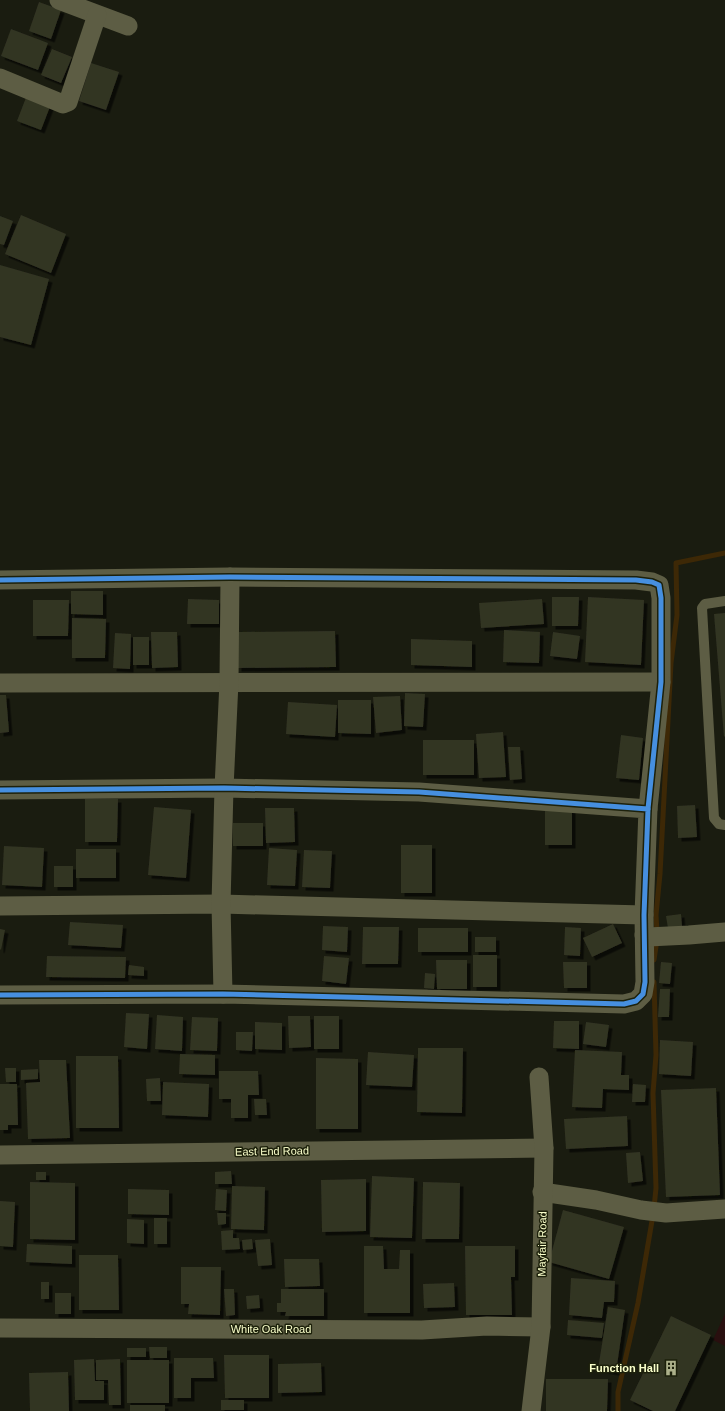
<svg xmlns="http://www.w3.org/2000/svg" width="725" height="1411" font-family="Arial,sans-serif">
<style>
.green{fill:#290f0f}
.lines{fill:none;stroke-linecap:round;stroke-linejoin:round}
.stream{stroke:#3d2806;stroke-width:5}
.building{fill:#323424;filter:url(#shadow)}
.lane{stroke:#5d5d44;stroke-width:10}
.street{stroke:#5d5d44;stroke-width:19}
.cycleway-casing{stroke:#1d210b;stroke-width:8}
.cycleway{stroke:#468fdf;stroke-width:5}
.labels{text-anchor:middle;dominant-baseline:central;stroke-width:3;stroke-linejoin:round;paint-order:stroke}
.street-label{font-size:11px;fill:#faffcb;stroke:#1d210b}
.poi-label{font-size:11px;font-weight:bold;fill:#faffcb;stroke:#1d210b;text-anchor:end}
</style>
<defs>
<filter id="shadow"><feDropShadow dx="3.5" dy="3.5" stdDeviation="0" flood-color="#0009"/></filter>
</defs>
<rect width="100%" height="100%" fill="#1a1c10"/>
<!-- green -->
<polygon class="green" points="725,1314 725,1346 713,1340"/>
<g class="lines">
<!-- stream -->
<g class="stream">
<polyline points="657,932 656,915 660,874 671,663 677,615 676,563 725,553"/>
<polyline points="654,960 657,940"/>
<polyline points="654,982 656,1055 653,1093 656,1188 654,1208"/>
<polyline points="618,1411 618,1392 638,1303 653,1215"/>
</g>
</g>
<!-- building -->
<g class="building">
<polygon points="39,2 61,10 51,39 29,31"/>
<polygon points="11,29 48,43 38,70 1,56"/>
<polygon points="52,49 72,57 61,83 41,75"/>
<polygon points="91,63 119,72 106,110 79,101"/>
<polygon points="27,95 51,104 41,130 17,121"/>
<polygon points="21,215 66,234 51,273 5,254"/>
<polygon points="0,216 13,221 4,245 0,244"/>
<polygon points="0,265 49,279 31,345 0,337"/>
<polygon points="71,591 103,591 103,615 71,614"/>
<polygon points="552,597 579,597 578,626 552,626"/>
<polygon points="588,597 644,600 641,665 585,662"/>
<polygon points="188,599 219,600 219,624 187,624"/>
<polygon points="542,599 544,624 481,628 479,603"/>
<polygon points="33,600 69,600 68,636 33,636"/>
<polygon points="725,613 725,736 724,737 714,614"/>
<polygon points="72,618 106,619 105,658 72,658"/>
<polygon points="504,630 540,632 539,663 503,662"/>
<polygon points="335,631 336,667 238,668 237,632"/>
<polygon points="151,632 177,632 178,667 152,668"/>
<polygon points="553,632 580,636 577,659 550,656"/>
<polygon points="115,633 131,634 130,669 113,668"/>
<rect x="133" y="637" width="16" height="28"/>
<polygon points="411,639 472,641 472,667 411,665"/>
<polygon points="405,693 425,694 423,727 404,726"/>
<polygon points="0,695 6,695 9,732 0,733"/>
<polygon points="400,696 402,730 376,733 373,697"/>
<polygon points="338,700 371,700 371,734 338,733"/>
<polygon points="288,702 337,705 335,737 286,734"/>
<polygon points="503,732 506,777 479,778 476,734"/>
<polygon points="621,735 643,738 639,780 616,778"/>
<rect x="423" y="740" width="51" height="35"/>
<polygon points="508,747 520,747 522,779 510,780"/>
<polygon points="85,799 118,799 117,842 85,842"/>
<polygon points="695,805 697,837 678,838 677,806"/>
<polygon points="154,807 191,810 186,878 148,875"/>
<rect x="545" y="807" width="27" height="38"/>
<polygon points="265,808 294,808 295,842 266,843"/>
<rect x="233" y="823" width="30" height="23"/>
<rect x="401" y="845" width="31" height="48"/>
<polygon points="4,846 44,848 42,887 2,885"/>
<polygon points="269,848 297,850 295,886 267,885"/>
<rect x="76" y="849" width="40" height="29"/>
<polygon points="304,850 332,851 330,888 302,887"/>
<rect x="54" y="866" width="19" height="21"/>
<polygon points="681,914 682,926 668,928 666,916"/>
<polygon points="70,922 123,925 121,948 68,945"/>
<polygon points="613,924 622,943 592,957 583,938"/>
<polygon points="323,926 348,927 347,952 322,950"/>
<polygon points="363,927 399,927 398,964 362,964"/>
<polygon points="565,927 581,928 580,956 564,955"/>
<rect x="418" y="928" width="50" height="24"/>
<polygon points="0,929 5,930 1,950 0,949"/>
<rect x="475" y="937" width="21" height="15"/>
<rect x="473" y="955" width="24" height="32"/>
<polygon points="47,956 126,957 125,978 46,977"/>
<polygon points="324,956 349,958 346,984 322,981"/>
<polygon points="436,960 467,960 467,989 437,989"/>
<polygon points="563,962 587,962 587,988 564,988"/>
<polygon points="661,962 672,963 670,984 659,983"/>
<polygon points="129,965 144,967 144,976 128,975"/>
<polygon points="425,973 435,974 434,989 424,988"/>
<polygon points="660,989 670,989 669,1017 658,1017"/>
<polygon points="126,1013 149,1014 147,1049 124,1047"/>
<polygon points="157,1015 183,1017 182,1051 155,1049"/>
<polygon points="288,1016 310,1016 311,1047 289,1048"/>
<rect x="314" y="1016" width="25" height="33"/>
<polygon points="192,1017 218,1018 217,1051 190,1050"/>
<polygon points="554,1021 579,1021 579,1049 553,1048"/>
<polygon points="255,1022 282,1023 282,1050 255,1049"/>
<polygon points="586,1022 609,1025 606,1047 583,1044"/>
<polygon points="236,1032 253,1032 252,1051 236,1050"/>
<polygon points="660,1040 693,1042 691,1076 659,1074"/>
<polygon points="418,1048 463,1048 462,1113 417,1112"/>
<polygon points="575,1050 622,1052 621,1075 629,1075 629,1090 603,1089 602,1108 572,1107"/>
<polygon points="368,1052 414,1055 412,1087 366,1085"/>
<polygon points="180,1054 215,1055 215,1075 179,1074"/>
<polygon points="76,1056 118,1056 119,1128 76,1128"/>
<polygon points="316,1058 358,1059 358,1129 316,1129"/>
<polygon points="39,1060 66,1060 70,1138 28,1139 26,1083 40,1082"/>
<polygon points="5,1068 16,1068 16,1082 6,1082"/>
<polygon points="38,1069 38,1079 21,1080 21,1070"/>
<polygon points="219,1071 258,1071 259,1095 248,1095 248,1118 231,1118 231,1099 219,1099"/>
<polygon points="160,1078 161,1101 147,1101 146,1079"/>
<polygon points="163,1082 209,1084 208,1117 162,1115"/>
<polygon points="0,1084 17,1084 18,1125 8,1125 8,1130 0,1130"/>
<polygon points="633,1084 646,1085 645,1102 632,1102"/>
<polygon points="716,1088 720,1195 666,1197 661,1090"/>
<polygon points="254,1099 266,1099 267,1115 255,1115"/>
<polygon points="627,1116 628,1146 566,1149 564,1119"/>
<polygon points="640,1152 643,1181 628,1183 626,1153"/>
<polygon points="231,1171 232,1184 215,1184 215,1172"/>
<rect x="36" y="1172" width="10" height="8"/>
<polygon points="372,1176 414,1178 412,1238 370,1237"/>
<polygon points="366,1179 366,1231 322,1232 321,1180"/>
<polygon points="30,1182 75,1183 75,1240 30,1239"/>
<polygon points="423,1182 460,1183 459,1239 422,1239"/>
<polygon points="232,1186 265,1187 264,1230 231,1229"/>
<polygon points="128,1189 169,1190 169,1215 128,1214"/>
<polygon points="216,1189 227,1190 226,1211 215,1210"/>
<polygon points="0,1201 15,1202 13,1247 0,1246"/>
<polygon points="563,1210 624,1227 609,1279 549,1262"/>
<polygon points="217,1213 226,1213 226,1224 218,1225"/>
<rect x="154" y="1218" width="13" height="26"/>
<polygon points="127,1219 144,1220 144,1244 127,1243"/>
<polygon points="233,1230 233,1238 239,1238 240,1249 222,1250 221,1231"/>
<polygon points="252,1239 253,1249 243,1250 242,1240"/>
<polygon points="270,1239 272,1265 258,1266 255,1240"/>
<polygon points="27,1244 72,1246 72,1264 26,1262"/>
<polygon points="364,1246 383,1246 384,1269 399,1269 400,1250 410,1250 410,1313 364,1313"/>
<polygon points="465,1246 515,1246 515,1277 511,1277 512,1315 466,1315"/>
<polygon points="79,1255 118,1255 119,1310 79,1310"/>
<polygon points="284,1259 319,1259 320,1286 285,1287"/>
<polygon points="181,1267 221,1267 220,1315 188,1314 189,1304 181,1304"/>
<polygon points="571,1278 615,1281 614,1302 604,1302 602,1318 569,1315"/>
<rect x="41" y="1282" width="8" height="17"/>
<polygon points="454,1283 455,1307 424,1308 423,1284"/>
<polygon points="224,1289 234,1289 235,1315 226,1316"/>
<polygon points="281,1289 324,1289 324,1316 285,1316 286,1312 277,1312 277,1303 281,1303"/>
<rect x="55" y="1293" width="16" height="21"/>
<polygon points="259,1295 260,1308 247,1309 246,1296"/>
<polygon points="608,1307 625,1310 616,1372 598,1369"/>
<polygon points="671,1316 711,1335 675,1411 653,1411 630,1400"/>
<polygon points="568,1320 604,1323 602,1338 567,1335"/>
<polygon points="149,1347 167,1347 167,1358 150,1358"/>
<rect x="127" y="1348" width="19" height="9"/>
<polygon points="224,1355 269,1355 269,1398 225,1398"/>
<polygon points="174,1358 213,1358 214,1378 191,1378 191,1398 174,1398"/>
<polygon points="94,1359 95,1381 104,1381 104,1400 75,1400 74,1360"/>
<polygon points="120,1359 121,1405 109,1405 108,1380 96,1380 96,1360"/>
<rect x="127" y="1360" width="42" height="43"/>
<polygon points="321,1363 322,1392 278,1393 278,1364"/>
<polygon points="68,1372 69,1411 30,1411 29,1373"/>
<polygon points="546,1379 608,1379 607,1411 546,1411"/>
<rect x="221" y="1400" width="23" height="10"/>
<rect x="130" y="1405" width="35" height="6"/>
</g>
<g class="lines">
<!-- lane -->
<polyline class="lane" points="725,601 705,604 702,608 714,818 719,824 725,825"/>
<!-- street -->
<g class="street">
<polyline points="59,0 128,26"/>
<polyline points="0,78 63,104 68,102 97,15"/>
<polyline points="0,580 230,577 636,580 652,582 659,585 661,598 661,682 648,809"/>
<polyline points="0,683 661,682"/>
<polyline points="0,790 224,788 419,792 648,809 644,915 645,982 643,994 636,1001 624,1004 223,994 0,995"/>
<polyline points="0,906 221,904 644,915"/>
<polyline points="644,935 648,937 689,935 725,932"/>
<polyline points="223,994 221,904 224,788 229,682 230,577"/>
<polyline points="0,1155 544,1148"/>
<polyline points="542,1192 596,1200 641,1210 666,1213 725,1209"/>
<polyline points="0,1328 422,1330 487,1326 541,1327"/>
<polyline points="531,1411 541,1327 544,1148 539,1077"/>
</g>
<!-- cycleway casing -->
<g class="cycleway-casing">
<g id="cycleway">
<polyline points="0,580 230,577 636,580 652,582 659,585 661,598 661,682 648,809"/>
<polyline points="0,790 224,788 419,792 648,809 644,915 645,982 643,994 636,1001 624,1004 223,994 0,995"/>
</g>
</g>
<!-- cycleway -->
<use href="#cycleway" class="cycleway"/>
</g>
<!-- icons -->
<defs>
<g id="building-bare" transform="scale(1.2)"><path d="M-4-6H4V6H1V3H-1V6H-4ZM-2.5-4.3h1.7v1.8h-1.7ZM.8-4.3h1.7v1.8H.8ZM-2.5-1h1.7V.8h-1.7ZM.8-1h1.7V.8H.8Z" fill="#acb08a" stroke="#1d210b" stroke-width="2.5" paint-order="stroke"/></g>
</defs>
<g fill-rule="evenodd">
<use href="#building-bare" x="671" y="1368"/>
</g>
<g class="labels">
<!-- street labels -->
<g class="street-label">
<text transform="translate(272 1151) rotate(-1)">East End Road</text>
<text transform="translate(542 1244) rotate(-89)">Mayfair Road</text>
<text x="271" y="1329">White Oak Road</text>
</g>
<!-- poi labels -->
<g class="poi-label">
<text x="659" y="1368">Function Hall</text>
</g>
</g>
</svg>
